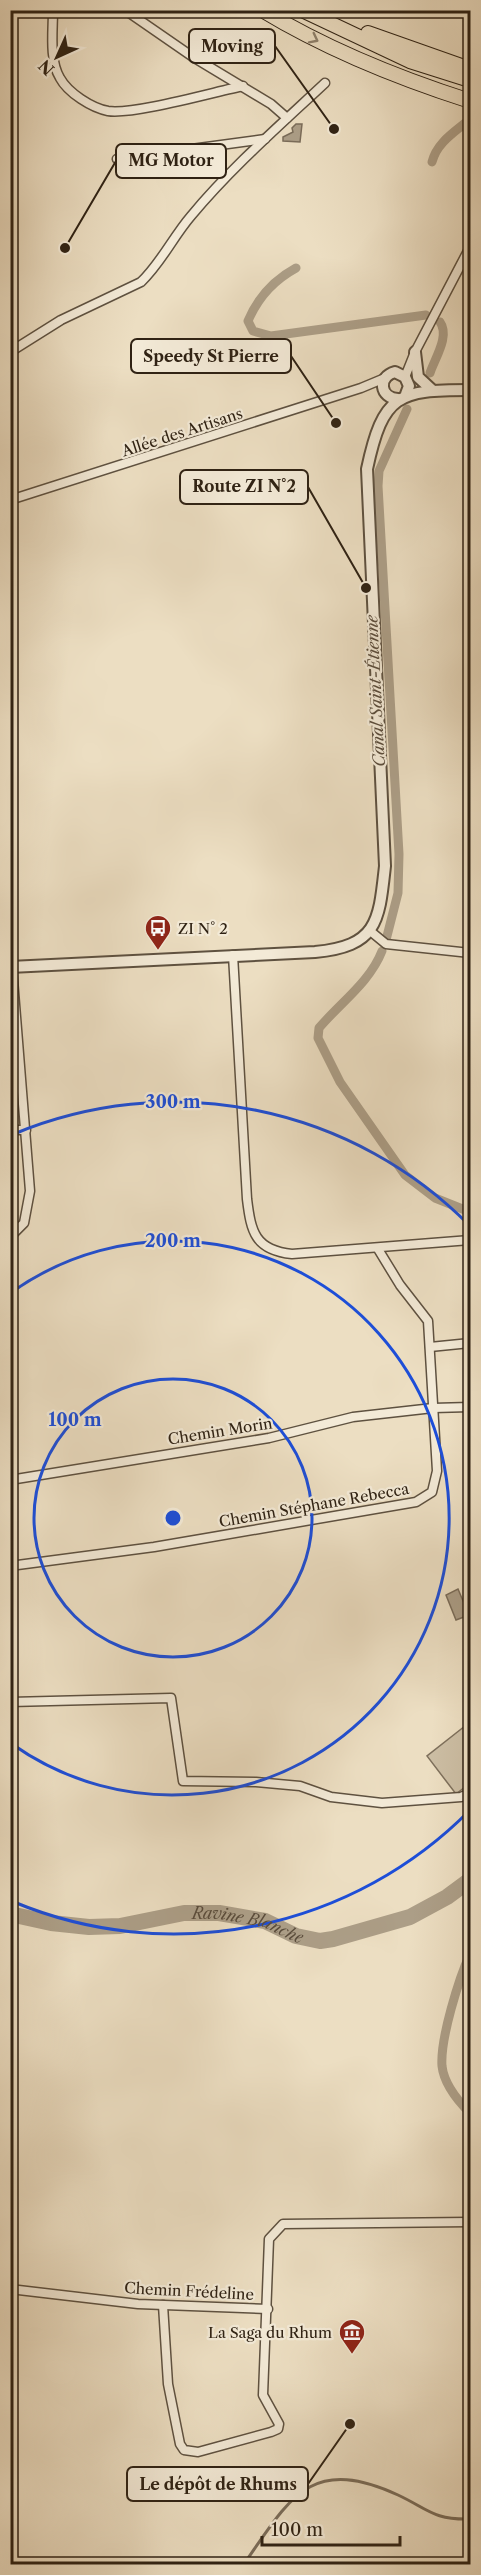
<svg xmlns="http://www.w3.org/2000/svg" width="481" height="2575" font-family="'Libre Caslon Text',serif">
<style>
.green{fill:#ccbea4;stroke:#7e705c;stroke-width:1.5}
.water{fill:#ac9e87;stroke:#7a6c59;stroke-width:1.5}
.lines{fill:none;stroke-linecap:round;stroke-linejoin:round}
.stream{stroke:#7a6c59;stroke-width:3}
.canal{stroke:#ac9e87;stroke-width:9}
.river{stroke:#ac9e87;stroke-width:16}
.minor-casing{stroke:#5e5140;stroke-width:11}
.tertiary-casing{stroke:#5e5140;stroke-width:14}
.trunk-casing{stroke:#2f2214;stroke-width:16}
.minor{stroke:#f3ead7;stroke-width:8}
.tertiary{stroke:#f3ead7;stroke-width:10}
.trunk{stroke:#ecdec2;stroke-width:14}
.oneway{stroke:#8e806b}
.ring{fill:none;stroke:#1d4ed8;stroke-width:3}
.labels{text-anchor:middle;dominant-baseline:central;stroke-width:4.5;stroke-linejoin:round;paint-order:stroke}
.street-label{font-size:15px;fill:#2f2214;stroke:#f3ead7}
.poi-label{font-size:15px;fill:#2f2214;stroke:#f3ead7;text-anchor:start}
.water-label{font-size:16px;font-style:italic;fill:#5b4d3c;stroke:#f3ead7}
.centre{fill:#1d4ed8;stroke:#f3ead7;stroke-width:3}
.ring-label{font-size:18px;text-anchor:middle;font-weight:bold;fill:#1d4ed8;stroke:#f3ead7;stroke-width:4.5;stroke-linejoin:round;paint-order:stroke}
.leader{fill:none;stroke:#2f2214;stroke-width:2}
.callout-dot{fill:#2f2214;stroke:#f3ead7;stroke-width:2}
.callout{fill:#f3ead7;stroke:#2f2214;stroke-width:2}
.callout-label{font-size:16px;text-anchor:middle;font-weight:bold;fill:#2f2214}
</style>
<rect width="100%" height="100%" fill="#ecdec2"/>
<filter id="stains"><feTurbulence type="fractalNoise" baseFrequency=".00333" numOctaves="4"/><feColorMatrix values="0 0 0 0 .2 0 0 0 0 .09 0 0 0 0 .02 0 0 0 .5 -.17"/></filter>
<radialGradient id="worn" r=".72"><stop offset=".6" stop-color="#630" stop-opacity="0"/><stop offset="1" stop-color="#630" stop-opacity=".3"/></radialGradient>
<!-- green -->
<polygon class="green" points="465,1726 470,1733 470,1783 456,1794 427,1756"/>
<!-- water -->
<g class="water">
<polygon points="296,124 302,124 300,142 283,141 283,137 293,132 292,128"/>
<polygon points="458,1589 469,1615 456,1620 446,1595"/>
</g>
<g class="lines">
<!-- stream -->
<path class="stream" d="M 244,2564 C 290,2498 310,2455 398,2495 C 428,2509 433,2520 470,2519"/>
<!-- canal -->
<g class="canal">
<path d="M 432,162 C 437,142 455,132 470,119"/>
<path d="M 296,268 C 274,280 258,297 248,321 L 253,331 L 271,336 L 426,315"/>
<path d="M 430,373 C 435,358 450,336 440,322"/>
<polyline points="386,940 398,893 399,854 378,486 379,471 407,409"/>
<path d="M 382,951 C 370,982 340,1003 319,1028 L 318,1038 L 340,1082 L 405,1175 L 435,1198 L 470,1212"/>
<path d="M 470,1954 C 459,1978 440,2039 442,2066 C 444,2084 458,2101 470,2113"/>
</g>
<!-- river -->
<path class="river" id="s1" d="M 10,1914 L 51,1923 L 89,1927 L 120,1926 L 184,1913 L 219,1913 L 265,1921 L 296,1936 L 320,1941 L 333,1939 L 410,1917 L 447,1897 L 470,1880"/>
<!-- minor casing -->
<g class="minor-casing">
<g id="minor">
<path d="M 53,10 C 53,31 49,60 60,78 C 68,93 92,108 108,111 C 133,115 214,92 243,86"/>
<polyline points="125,10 193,57 271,104 287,118"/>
<polyline points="117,159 265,139"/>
<path d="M 10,352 L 61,320 L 141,282 C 161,263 173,237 191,216 C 231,168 279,126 325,83"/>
<polyline points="405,377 415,352 470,247"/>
<polyline points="10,500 361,388 385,378"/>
<polyline points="369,930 386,944 470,953"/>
<path d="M 233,955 L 247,1199 C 251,1232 255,1250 292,1254 L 470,1240"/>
<polyline points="10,1130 26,1130"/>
<polyline points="10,1237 24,1223 30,1191 12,967"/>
<polyline points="430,1347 470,1343"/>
<polyline points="10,1480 269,1438 353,1417 433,1408 470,1407"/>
<polyline points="10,1566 154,1547 416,1502 432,1492 437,1471 428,1321 400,1285 378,1249"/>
<polyline points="10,1702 171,1698 183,1781 256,1782 300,1786 331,1797 382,1803 461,1797 470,1793"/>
<polyline points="10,2289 138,2304 268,2309"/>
<polyline points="163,2305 168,2384 180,2444 184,2450 198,2452 271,2432 278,2429 279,2424 263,2395 269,2239 283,2224 470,2222"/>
</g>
</g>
<!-- tertiary casing -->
<g class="tertiary-casing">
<g id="tertiary">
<polyline points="415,352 418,377 432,390"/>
<path d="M 398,399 C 380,398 377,377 395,372 L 405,377 L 409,386 L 406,394"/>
<path d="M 10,967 L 315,952 C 378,946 379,921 385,866 L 367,469 C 383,394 398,390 470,390"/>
</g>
</g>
<!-- trunk casing -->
<g class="trunk-casing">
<g id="trunk">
<path d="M 262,10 C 328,50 398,78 470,101"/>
<polyline points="302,10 410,61 470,80"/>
<polyline points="368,33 470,69"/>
</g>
</g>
<!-- minor -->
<use href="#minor" class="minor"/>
<!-- tertiary -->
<use href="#tertiary" class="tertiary"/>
<!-- trunk -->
<use href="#trunk" class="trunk"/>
</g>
<!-- one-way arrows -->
<defs><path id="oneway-chevron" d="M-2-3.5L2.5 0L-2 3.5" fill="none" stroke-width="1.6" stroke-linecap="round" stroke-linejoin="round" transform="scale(1.5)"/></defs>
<use class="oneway" href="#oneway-chevron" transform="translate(314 39) rotate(27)"/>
<!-- distance rings -->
<g class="ring">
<circle cx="173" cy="1518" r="139"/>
<path d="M12 1292A277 277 0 1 1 12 1744"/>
<path d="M470 1810A416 416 0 0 1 14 1902M14 1134A416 416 0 0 1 470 1226"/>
</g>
<!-- icons -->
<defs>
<g id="bus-pin" transform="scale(1.35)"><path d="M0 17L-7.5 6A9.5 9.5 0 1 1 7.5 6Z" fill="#8f2418" stroke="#f3ead7"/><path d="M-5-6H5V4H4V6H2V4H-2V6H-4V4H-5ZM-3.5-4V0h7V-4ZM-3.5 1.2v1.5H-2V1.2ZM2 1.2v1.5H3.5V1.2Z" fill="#fff"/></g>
<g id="museum-pin" transform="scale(1.35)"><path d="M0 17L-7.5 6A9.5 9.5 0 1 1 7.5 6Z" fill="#8f2418" stroke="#f3ead7"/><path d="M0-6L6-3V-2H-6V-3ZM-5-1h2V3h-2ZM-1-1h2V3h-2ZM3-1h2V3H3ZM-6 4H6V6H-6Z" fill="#fff"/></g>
</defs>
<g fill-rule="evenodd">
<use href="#bus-pin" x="158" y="928"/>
<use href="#museum-pin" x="352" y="2332"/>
</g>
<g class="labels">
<!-- street labels -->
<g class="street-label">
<text transform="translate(182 432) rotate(-18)">Allée des Artisans</text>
<text transform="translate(220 1431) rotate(-9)">Chemin Morin</text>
<text transform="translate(314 1505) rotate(-10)">Chemin Stéphane Rebecca</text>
<text transform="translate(189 2291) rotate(3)">Chemin Frédeline</text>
</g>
<!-- poi labels -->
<g class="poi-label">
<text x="178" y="928">ZI N° 2</text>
<text x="332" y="2332" text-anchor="end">La Saga du Rhum</text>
</g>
<!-- water labels -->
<g class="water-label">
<text transform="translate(375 691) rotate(-93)">Canal Saint-Étienne</text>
<text stroke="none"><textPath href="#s1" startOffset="242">Ravine Blanche</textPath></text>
</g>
</g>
<circle cx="173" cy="1518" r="9" class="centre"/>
<g class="ring-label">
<text x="173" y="1108">300 m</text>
<text x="173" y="1247">200 m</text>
<text x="75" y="1426">100 m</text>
</g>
<!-- callouts -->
<path class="leader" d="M334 129L275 46M65 248L116 161M336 423L291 356M366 588L308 487M350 2424L308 2484"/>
<g class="callout-dot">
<circle cx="334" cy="129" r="6"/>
<circle cx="65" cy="248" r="6"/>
<circle cx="336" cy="423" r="6"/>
<circle cx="366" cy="588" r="6"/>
<circle cx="350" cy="2424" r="6"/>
</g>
<g class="callout">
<rect x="189" y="29" width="86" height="34" rx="6"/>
<rect x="116" y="144" width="110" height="34" rx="6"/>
<rect x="131" y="339" width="160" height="34" rx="6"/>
<rect x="180" y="470" width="128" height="34" rx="6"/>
<rect x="127" y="2467" width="181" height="34" rx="6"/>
</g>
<g class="callout-label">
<text x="232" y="52">Moving</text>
<text x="171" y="166">MG Motor</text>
<text x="211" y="362">Speedy St Pierre</text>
<text x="244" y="492">Route ZI N°2</text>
<text x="218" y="2490">Le dépôt de Rhums</text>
</g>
<!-- margin -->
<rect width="481" height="2575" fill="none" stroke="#ecdec2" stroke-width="36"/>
<rect x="12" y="12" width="457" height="2551" fill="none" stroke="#2f2214" stroke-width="3"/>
<rect x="18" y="18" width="445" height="2539" fill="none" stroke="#2f2214" stroke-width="1.5"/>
<!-- north arrow -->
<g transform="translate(57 57) rotate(225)" stroke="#f3ead7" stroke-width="4.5" paint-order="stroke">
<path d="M0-4.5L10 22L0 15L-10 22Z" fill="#2f2214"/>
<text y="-9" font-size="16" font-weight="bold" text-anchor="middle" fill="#2f2214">N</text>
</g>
<!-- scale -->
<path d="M262 2536v9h138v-9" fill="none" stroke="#2f2214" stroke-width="3"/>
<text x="271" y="2536" font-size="18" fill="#2f2214" stroke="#f3ead7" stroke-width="4.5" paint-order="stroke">100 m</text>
<rect width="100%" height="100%" filter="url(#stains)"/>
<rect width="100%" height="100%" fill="url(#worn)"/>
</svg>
